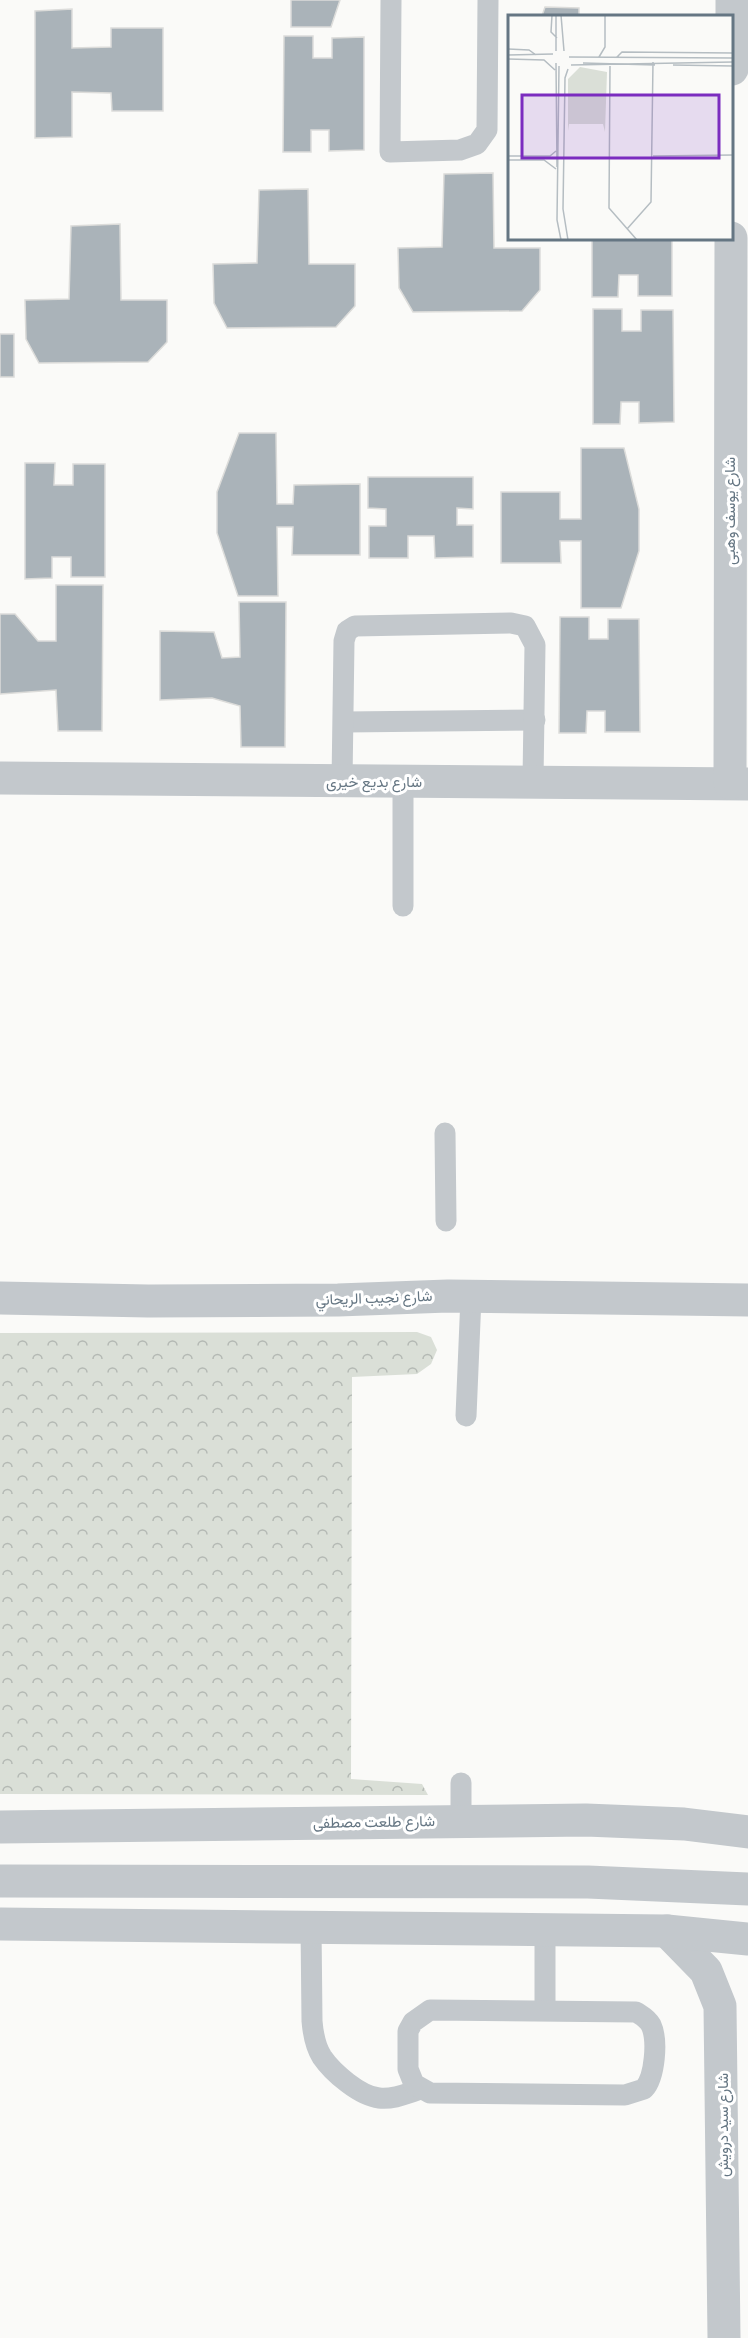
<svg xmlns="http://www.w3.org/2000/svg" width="748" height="2338" font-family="Signika,Vazirmatn,sans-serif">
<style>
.forest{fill:url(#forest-crowns)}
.building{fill:#aab3b9;stroke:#dcdcda;stroke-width:1.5}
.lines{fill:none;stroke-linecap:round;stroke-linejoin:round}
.service{stroke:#c3c8cc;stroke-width:21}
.minor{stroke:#c3c8cc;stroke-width:33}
.tertiary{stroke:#c3c8cc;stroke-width:33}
.labels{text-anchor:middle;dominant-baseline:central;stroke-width:6;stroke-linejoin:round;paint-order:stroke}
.street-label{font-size:15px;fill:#657683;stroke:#fff}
.inset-road{fill:none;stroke:#b5bdc2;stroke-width:1.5}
.view{fill:#7b2cbf;fill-opacity:0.15;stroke:#7b2cbf;stroke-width:3}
.inset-edge{fill:none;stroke:#657683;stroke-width:3}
</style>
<defs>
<pattern id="forest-crowns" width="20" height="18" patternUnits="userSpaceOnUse" patternTransform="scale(1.5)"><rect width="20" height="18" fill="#dadfd7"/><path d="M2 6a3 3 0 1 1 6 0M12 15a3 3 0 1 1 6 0" fill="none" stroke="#b4b9b4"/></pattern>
</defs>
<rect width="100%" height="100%" fill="#fafaf8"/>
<!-- forest -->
<polygon class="forest" points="417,1332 431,1337 437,1350 431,1364 417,1374 352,1377 351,1779 422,1784 428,1795 0,1794 0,1333"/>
<!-- building -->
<g class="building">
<polygon points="291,0 340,0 331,27 291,27"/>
<polygon points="545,7 579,8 579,16 542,16"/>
<polygon points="72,9 72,48 111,47 111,28 163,28 163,111 112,111 111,93 72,92 72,137 35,138 35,11"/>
<polygon points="284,36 313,36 313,58 332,58 332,38 364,37 364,150 329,151 329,130 311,130 311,152 283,152"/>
<polygon points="493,173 494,248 540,248 540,290 522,311 413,312 399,288 398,248 442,247 444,174"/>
<polygon points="308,189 309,264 355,264 355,306 336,327 227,328 214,303 213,264 257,263 259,190"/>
<polygon points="120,224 121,300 167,300 167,342 148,362 39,363 26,339 25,300 69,299 71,226"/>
<polygon points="592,238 672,238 672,296 638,296 638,275 619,275 618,297 592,297"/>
<polygon points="593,309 622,309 622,331 641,331 641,310 673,310 674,422 639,423 639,402 621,402 620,424 593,424"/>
<rect x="0" y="334" width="14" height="43"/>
<polygon points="239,433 276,433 277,504 293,504 294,485 360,484 360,555 292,555 293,527 277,527 278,596 238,596 217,533 217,492"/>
<polygon points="581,448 624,448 639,509 639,551 621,608 581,608 581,541 560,541 561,563 501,563 501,492 560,492 560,519 581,519"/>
<polygon points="25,463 55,463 54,485 73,485 73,464 105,464 105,577 71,577 71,557 52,557 52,578 25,579"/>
<polygon points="368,477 473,477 473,509 457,508 457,525 473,525 473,557 435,558 434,536 408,536 408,558 369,558 369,526 386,526 386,509 368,508"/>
<polygon points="56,585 103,585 102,731 58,731 56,690 0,694 0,614 15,614 38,641 56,641"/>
<polygon points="239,602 286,602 285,747 241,747 240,706 212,698 160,700 160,631 214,632 222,658 240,657"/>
<polygon points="560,617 589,617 589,639 608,639 608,619 639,619 640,732 605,732 605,711 587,711 586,733 559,733"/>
</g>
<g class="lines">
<!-- service -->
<g class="service">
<polyline points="391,0 390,152 460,150 477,144 487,130 488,0"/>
<polyline points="345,722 535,720"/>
<polyline points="403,781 403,906"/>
<polyline points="342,782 344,641 347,631 355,626 511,623 525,626 535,645 533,780"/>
<polyline points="445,1133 446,1221"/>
<polyline points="466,1416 471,1297"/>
<polyline points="461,1783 461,1821"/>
<path d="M 311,1926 L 312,2021 C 313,2033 315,2046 322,2057 C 333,2073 360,2096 379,2098 C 393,2100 408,2093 421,2089"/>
<polyline points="545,1929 545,2010"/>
<path d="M 430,2010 L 636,2012 C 642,2016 647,2018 651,2025 C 658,2040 655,2077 644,2089 L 625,2095 L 430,2093 L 414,2084 L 408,2069 L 408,2031 L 413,2022 Z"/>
</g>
<!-- minor -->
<g class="minor">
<polyline points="732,69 732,0"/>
<polyline points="0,778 748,784"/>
<polyline points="730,783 731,238"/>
<polyline points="0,1298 148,1301 338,1300 448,1296 748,1300"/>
<polyline points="667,1931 706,1971 720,2006 724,2338"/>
</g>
<!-- tertiary -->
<g class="tertiary">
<polyline points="0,1827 586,1820 684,1824 748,1832"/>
<polyline points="0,1881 588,1882 748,1889"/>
<polyline points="0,1924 667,1931 748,1939"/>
</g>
</g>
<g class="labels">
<!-- street labels -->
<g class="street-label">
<text transform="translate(730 511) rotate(-90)">شارع يوسف وهبى</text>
<text x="374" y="782">شارع بديع خيرى</text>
<text transform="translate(374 1298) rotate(-2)">شارع نجيب الريحاني</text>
<text transform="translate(374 1822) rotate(-1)">شارع طلعت مصطفى</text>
<text transform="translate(723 2125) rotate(-90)">شارع سيد درويش</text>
</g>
</g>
<!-- overview -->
<g transform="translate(508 15)">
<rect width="225" height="225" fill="#fafaf8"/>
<path d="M 72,52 L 99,57 L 97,117 L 95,109 L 61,109 L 60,116 L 60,64 Z" fill="#dadfd7"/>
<path class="inset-road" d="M 44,0 L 43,17 L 49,23M 53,0 L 56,36M 0,34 L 21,35 L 28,40M 48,36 L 48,0M 0,40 L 45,39M 61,42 L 225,43M 91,42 L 97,32 L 97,0M 109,42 L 114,37 L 225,38M 0,44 L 36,45 L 47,55M 48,48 L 49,152M 75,48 L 147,50M 63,50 L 225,47M 165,50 L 225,51M 51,51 L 49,205 L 53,225M 102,51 L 101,193 L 129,225M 0,141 L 42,141 L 48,136M 145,141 L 225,140M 0,145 L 36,145 L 48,154M 119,214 L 143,187 L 145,47M 60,225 L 55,194 L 57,63 L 60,54"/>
<path class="view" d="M 14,80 L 211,80 L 211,143 L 14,143 Z"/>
<rect width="225" height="225" class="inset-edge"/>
</g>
</svg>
